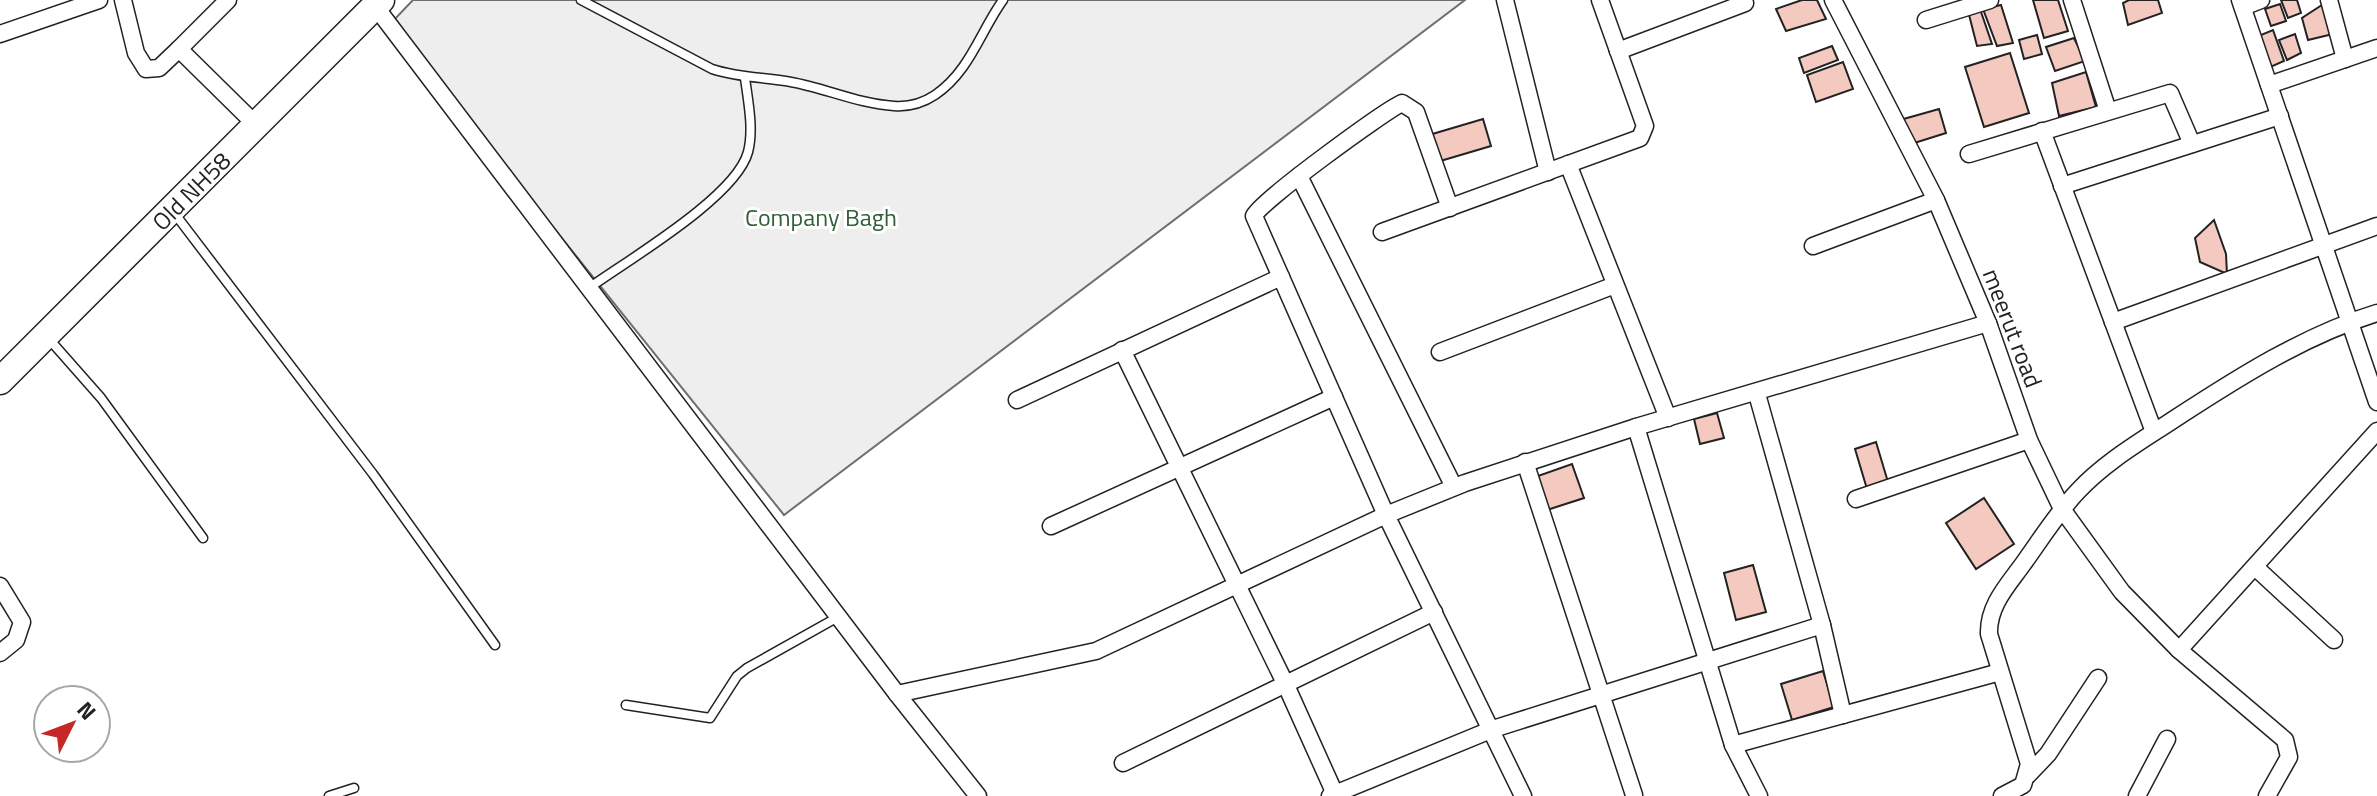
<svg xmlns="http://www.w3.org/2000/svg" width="2377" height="796" font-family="'Titillium Web',sans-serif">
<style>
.green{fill:#eee;stroke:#6f6f6f;stroke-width:2}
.building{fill:#f3c9c0;stroke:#222;stroke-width:2}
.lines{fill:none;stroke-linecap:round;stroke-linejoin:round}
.service-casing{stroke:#222;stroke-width:11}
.minor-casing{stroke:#222;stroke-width:19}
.primary-casing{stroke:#222;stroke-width:29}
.service{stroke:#fff;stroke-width:8}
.minor{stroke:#fff;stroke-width:16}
.primary{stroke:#fff;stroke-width:26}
.labels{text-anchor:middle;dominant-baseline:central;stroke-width:6;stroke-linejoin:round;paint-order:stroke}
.street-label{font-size:24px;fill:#222;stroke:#fff}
.park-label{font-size:24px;fill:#2f5e38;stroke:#fff}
</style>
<rect width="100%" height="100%" fill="#fff"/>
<!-- green -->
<polygon class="green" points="413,0 1465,0 784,515 390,24"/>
<!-- building -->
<g class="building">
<polygon points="1802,0 1817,0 1826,19 1786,31 1776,9"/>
<polygon points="2033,0 2058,0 2068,31 2044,38"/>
<polygon points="2129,0 2158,0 2162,13 2128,25 2123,3"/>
<polygon points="2281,0 2297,0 2301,13 2288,18"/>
<polygon points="2325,3 2333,34 2308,40 2302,18"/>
<polygon points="2280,4 2286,21 2271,26 2265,9"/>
<polygon points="2001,5 2013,43 1997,46 1983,9"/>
<polygon points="1979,6 1992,44 1977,46 1967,7"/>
<polygon points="2273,30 2284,61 2266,69 2256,37"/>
<polygon points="2295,34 2301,53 2287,60 2279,40"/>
<polygon points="2037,35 2042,54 2024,59 2019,40"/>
<polygon points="2074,38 2085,61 2055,71 2046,47"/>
<polygon points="1832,46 1838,60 1804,73 1799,58"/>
<polygon points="2010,53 2029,113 1984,127 1965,67"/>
<polygon points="1843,62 1853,89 1816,102 1807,75"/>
<polygon points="2086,72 2096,107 2059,116 2052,83"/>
<polygon points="1939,109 1946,133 1908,145 1900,120"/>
<polygon points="1483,119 1491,146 1437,162 1429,135"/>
<polygon points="2214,220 2226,254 2227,274 2200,262 2195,238"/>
<polygon points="1717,413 1724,438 1700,444 1694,419"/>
<polygon points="1876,442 1888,482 1867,489 1855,449"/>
<polygon points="1572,464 1584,498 1547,510 1535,477"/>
<polygon points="1984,498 2014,544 1976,569 1946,523"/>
<polygon points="1753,565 1766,612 1736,620 1724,573"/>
<polygon points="1823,671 1834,707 1792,720 1781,684"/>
</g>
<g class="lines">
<!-- service casing -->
<g class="service-casing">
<g id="service">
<path d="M 581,0 L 712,69 C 739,78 764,77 791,82 C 825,88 859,104 894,106 C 908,107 923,103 935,95 C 970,71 980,32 1003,0"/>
<polyline points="175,214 373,474 495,645"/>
<path d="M 589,288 C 628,260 736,197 748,152 C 754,129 748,101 745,78"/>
<polyline points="49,339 101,398 203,538"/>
<polyline points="626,705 710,718 737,676 747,668 838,617"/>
<polyline points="329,796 354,788"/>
</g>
</g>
<!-- minor casing -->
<g class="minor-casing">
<g id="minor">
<polyline points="123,0 136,53 146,69 159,68 179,49 247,116"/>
<polyline points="1505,0 1548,172"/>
<polyline points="1833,0 1936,200 1988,323 2029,440 2062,509 2122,592 2179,650"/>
<polyline points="2072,0 2108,111"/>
<polyline points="2240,0 2377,402"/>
<polyline points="2329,0 2345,59"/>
<polyline points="375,6 897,694 978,796"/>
<polyline points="2243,7 2261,0"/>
<polyline points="1926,20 1990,0"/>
<polyline points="0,34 99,0"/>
<polyline points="179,49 228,0"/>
<polyline points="1618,51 1745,3"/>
<polyline points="2269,85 2377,48"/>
<polyline points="2042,131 2154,432"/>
<polyline points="1969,154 2170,93 2192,144"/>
<polyline points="1568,164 1668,418"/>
<polyline points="1299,176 1454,487"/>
<polyline points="2062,186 2280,116"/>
<path d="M 1450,208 L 1416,112 L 1402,103 C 1383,112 1258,203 1254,216 L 1386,515 L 1523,796"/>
<polyline points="1382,232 1640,138 1645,126 1600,0"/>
<polyline points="1813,246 1936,200"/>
<polyline points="2113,322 2377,226"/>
<polyline points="1122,350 1285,683 1335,794"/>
<polyline points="1440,352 1615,285"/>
<polyline points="1017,400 1281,277"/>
<polyline points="1636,427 1733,745 1759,796"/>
<polyline points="1525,462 1634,795"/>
<polyline points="1856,499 2029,440"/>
<polyline points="1051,526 1334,397"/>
<polyline points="2255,567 2334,640"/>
<polyline points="0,586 22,622 16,640 0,653"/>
<polyline points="1822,625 1843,715"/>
<polyline points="897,694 1096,651 1386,515 1465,483 1636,427 1988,323"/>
<polyline points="1733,745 2000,672"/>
<polyline points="1123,763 1434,612"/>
<polyline points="2028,775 2048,754 2098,678"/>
<polyline points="1330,796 1493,729 1822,625 1757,394"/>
<path d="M 2002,796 L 2023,785 L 2029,764 L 1989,634 C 1988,606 2007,586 2023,564 C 2041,539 2057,513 2078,491 C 2106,461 2143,440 2176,418 C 2239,377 2305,335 2377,313"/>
<polyline points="2137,796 2167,739"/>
<polyline points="2267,796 2289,757 2285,740 2179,650 2377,431"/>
</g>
</g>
<!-- primary casing -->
<g class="primary-casing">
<polyline id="primary" points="0,381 381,0"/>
</g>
<!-- service -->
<use href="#service" class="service"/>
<!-- minor -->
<use href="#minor" class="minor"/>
<!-- primary -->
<use href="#primary" class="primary"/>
</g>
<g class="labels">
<!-- street labels -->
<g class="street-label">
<text transform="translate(191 191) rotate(-45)">Old NH58</text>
<text transform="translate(2013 328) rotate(69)">meerut road</text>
</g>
<!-- park labels -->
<g class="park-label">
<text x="821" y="217">Company Bagh</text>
</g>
</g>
<!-- north arrow -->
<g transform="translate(72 724) rotate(48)"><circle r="38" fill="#ffffff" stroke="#a7a7a7" stroke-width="2"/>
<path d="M0-6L14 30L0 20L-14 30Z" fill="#c62828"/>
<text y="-12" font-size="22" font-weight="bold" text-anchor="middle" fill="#222222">N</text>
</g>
</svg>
